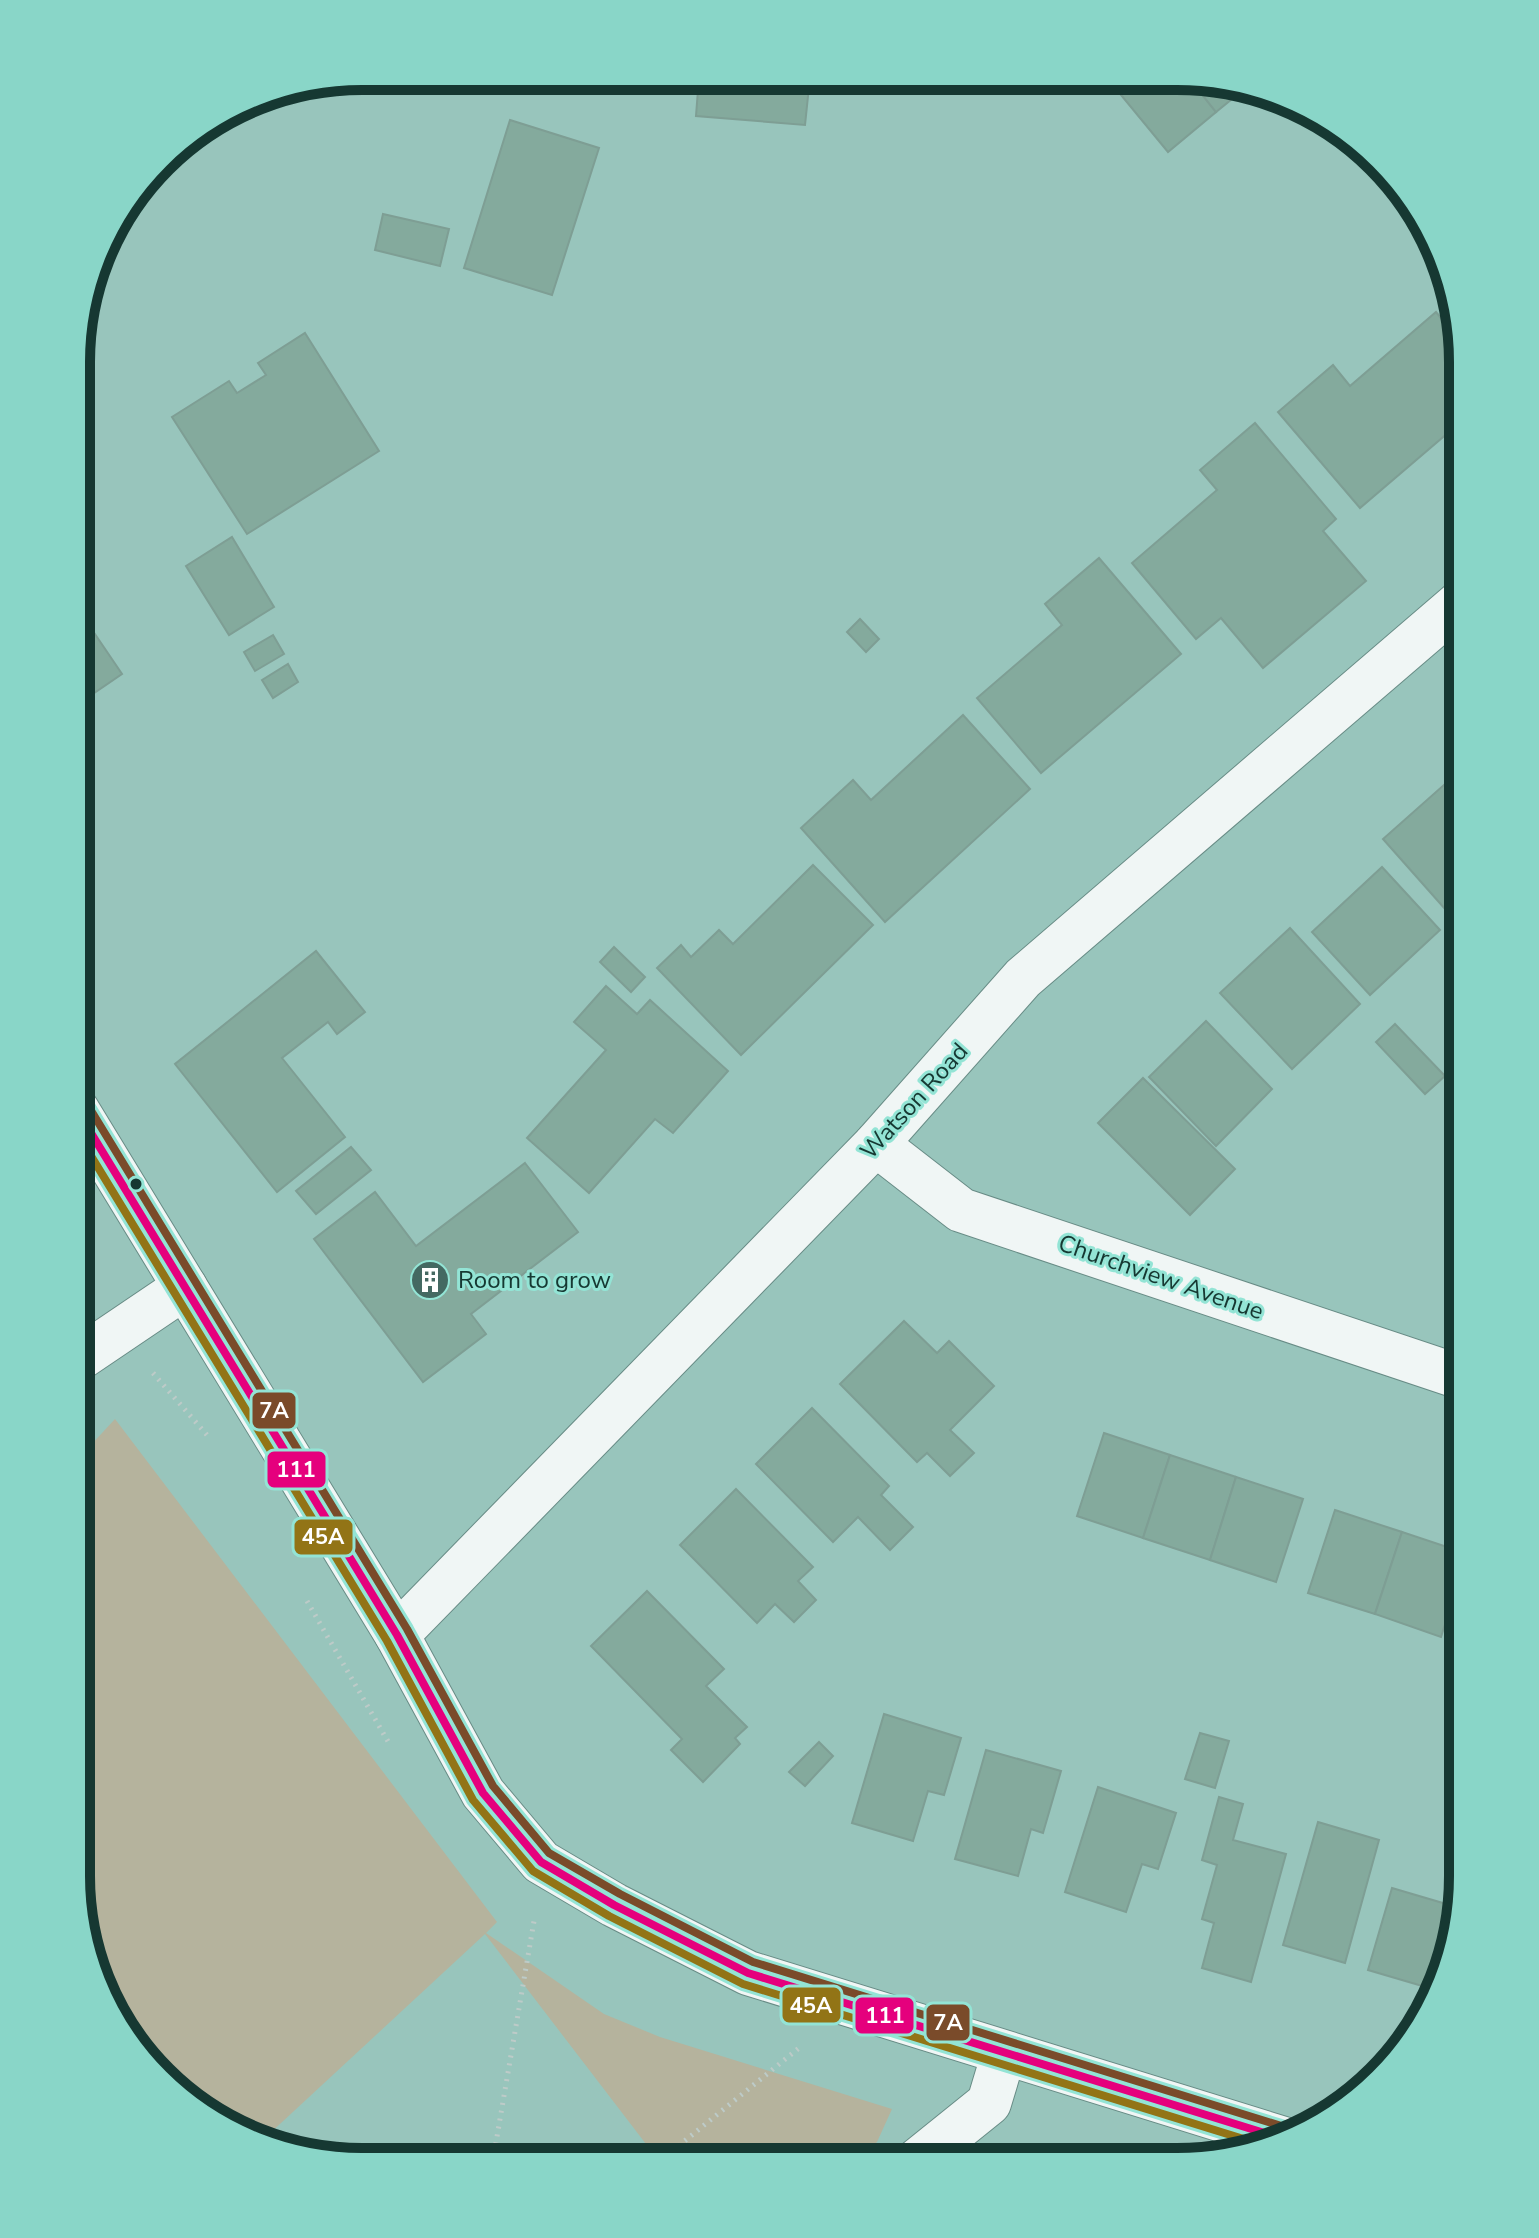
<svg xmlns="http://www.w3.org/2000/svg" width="1539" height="2238" font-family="'Nunito Sans',sans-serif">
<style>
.green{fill:#b5b39d}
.building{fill:#84aa9d;stroke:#7e9e94;stroke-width:2}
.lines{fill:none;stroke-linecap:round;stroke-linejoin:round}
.minor-casing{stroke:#688c86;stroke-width:46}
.path{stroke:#bdcbc8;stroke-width:5;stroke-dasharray:2 6;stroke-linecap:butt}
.minor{stroke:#f0f6f5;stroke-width:44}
.bus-1-casing{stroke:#93e4d5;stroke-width:14}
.bus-2-casing{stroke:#93e4d5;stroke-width:14}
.bus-3-casing{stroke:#93e4d5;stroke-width:14}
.bus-1{stroke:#e5007d;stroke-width:8}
.bus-2{stroke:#927416;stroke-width:8}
.bus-3{stroke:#7a4b2a;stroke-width:8}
.bus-dot{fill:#163832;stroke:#93e4d5;stroke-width:3}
.labels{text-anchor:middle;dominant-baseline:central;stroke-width:6;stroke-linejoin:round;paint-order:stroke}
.street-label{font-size:24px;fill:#163832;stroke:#93e4d5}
.poi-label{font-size:24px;fill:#163832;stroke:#93e4d5;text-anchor:start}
.rim{fill:none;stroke:#163832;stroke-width:10}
.line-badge{stroke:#93e4d5;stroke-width:3}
.badge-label{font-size:22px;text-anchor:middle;font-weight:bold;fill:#fff}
</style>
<rect width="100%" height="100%" fill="#98c5bc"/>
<!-- green -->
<g class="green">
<polygon points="115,1419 497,1922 486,1933 604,2014 660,2037 892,2109 877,2142 855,2161 659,2161 485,1934 267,2136 188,2103 98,1986 76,1876 77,1460"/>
<polygon points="1085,2151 1123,2162 1029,2162 1038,2157"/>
</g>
<!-- building -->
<g class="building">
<polygon points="699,77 810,77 805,125 696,116"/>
<polygon points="1107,78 1189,78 1216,112 1168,152"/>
<polygon points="1189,78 1215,79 1243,90 1216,112"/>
<polygon points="510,120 599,148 552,295 464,268"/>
<polygon points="383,214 449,229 440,266 375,250"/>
<polygon points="1443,264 1448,289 1434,272"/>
<polygon points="1436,312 1458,339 1463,362 1463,420 1360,508 1278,412 1333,365 1350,386"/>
<polygon points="305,333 379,451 247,534 172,417 229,381 237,393 266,375 258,363"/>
<polygon points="1255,423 1336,519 1323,531 1366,581 1263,668 1221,618 1196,639 1132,563 1217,490 1200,470"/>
<polygon points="232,537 274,607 229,635 186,566"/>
<polygon points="1099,558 1181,654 1041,773 977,698 1062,625 1045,604"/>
<polygon points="78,609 122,674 78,704"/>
<polygon points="860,619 879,639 866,652 847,632"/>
<polygon points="273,635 284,654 255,671 244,652"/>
<polygon points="288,664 298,682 273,698 262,680"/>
<polygon points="963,715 1030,789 885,922 801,828 853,780 871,800"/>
<polygon points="1454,776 1463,785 1463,925 1461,927 1383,839"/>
<polygon points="813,865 873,925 741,1055 657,968 681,945 691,957 719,930 733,944"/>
<polygon points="1382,867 1440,930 1370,995 1312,932"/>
<polygon points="1290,928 1360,1004 1292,1069 1220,993"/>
<polygon points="614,947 645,977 631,992 600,962"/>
<polygon points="316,951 365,1012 337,1034 328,1022 282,1058 345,1137 277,1192 175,1064"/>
<polygon points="606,986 637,1014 650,1000 728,1071 673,1133 655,1119 589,1193 527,1138 606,1050 574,1022"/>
<polygon points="1206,1021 1272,1089 1216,1146 1149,1077"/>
<polygon points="1395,1024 1445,1076 1425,1094 1376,1042"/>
<polygon points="1143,1078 1235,1169 1190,1215 1098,1123"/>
<polygon points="351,1147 371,1170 316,1214 296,1191"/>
<polygon points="525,1163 578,1232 471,1314 486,1334 423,1382 314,1239 375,1192 416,1246"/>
<polygon points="904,1321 937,1353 949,1341 994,1386 950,1430 974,1453 950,1476 927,1453 917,1462 840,1384"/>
<polygon points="812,1408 889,1486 881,1495 913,1527 890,1550 858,1517 833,1542 756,1464"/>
<polygon points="1104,1433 1170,1455 1143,1538 1077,1516"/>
<polygon points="1170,1455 1236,1477 1210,1560 1143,1538"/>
<polygon points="1236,1477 1303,1499 1276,1582 1210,1560"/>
<polygon points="736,1489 813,1567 798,1581 816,1600 794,1622 775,1604 757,1623 680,1545"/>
<polygon points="1335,1510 1402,1532 1375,1614 1308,1593"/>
<polygon points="1402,1532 1462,1552 1462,1571 1441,1637 1375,1614"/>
<polygon points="647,1591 724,1669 706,1686 747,1727 735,1738 740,1744 703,1782 671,1750 682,1739 591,1646"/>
<polygon points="884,1714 961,1738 944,1795 928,1791 913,1841 852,1823"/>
<polygon points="1200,1733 1229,1741 1215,1788 1185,1779"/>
<polygon points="819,1742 833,1756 805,1786 789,1772"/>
<polygon points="986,1750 1061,1771 1043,1833 1031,1829 1018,1876 955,1859"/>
<polygon points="1098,1787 1176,1813 1158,1869 1142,1864 1126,1912 1065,1892"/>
<polygon points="1219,1797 1243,1804 1233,1840 1286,1854 1251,1982 1202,1968 1214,1923 1202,1919 1217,1865 1202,1860"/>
<polygon points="1318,1822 1379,1840 1345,1963 1283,1945"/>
<polygon points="1392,1888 1453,1906 1429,1988 1368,1970"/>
</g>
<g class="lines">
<!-- minor casing -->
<g class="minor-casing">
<g id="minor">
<polyline points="77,1110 397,1635 483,1793 541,1862 614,1905 748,1973 1287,2140"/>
<polyline points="876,1144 961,1210 1463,1378"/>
<polyline points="77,1360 185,1287"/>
<polyline points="397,1635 876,1144 1023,978 1463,600"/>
<polyline points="917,2161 989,2103 1004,2053"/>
</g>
</g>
<!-- path -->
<g class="path">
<polyline points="114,220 193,135"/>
<polyline points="153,1373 207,1435"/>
<polyline points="307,1601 390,1745"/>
<polyline points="493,2160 534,1921"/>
<polyline points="660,2161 799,2048"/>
</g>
<!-- minor -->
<use href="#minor" class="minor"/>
<!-- bus-1 casing -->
<g class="bus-1-casing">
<polyline id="bus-1" points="77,1110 397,1635 483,1793 541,1862 614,1905 748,1973 1287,2140"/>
</g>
<!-- bus-2 casing -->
<g class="bus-2-casing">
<polyline id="bus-2" points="77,1133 387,1641 473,1800 533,1871 609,1916 743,1984 1263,2145"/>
</g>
<!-- bus-3 casing -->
<g class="bus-3-casing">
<polyline id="bus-3" points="87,1104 407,1629 493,1786 549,1853 620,1894 753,1962 1291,2129"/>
</g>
<!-- bus-1 -->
<use href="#bus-1" class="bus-1"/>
<!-- bus-2 -->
<use href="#bus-2" class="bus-2"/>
<!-- bus-3 -->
<use href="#bus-3" class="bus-3"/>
</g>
<!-- icons -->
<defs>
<g id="building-disc" transform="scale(2)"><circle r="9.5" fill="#446962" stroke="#93e4d5"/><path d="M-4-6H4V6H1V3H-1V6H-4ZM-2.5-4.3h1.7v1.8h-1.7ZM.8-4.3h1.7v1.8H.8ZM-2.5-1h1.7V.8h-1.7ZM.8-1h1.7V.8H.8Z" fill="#fff"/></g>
</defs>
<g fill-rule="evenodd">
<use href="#building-disc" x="430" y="1280"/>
</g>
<!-- markers -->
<circle class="bus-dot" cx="136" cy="1184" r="7"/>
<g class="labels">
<!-- street labels -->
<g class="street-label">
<text transform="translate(914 1101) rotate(-48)">Watson Road</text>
<text transform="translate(1161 1277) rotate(19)">Churchview Avenue</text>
</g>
<!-- poi labels -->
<g class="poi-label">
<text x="458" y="1280">Room to grow</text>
</g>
</g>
<!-- crop -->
<path d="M0 0H1539V2238H0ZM362 90H1177A272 272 0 0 1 1449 362V1876A272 272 0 0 1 1177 2148H362A272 272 0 0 1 90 1876V362A272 272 0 0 1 362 90Z" fill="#89d6c8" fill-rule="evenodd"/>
<path class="rim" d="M362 90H1177A272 272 0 0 1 1449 362V1876A272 272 0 0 1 1177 2148H362A272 272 0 0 1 90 1876V362A272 272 0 0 1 362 90Z"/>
<g class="line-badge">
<rect x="251" y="1391" width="46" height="39" rx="8" fill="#7a4b2a"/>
<rect x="266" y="1450" width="61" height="39" rx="8" fill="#e5007d"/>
<rect x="293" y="1518" width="61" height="38" rx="8" fill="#927416"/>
<rect x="781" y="1986" width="61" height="38" rx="8" fill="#927416"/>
<rect x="854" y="1996" width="61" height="39" rx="8" fill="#e5007d"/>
<rect x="925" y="2003" width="46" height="39" rx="8" fill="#7a4b2a"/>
</g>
<g class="badge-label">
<text x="274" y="1418">7A</text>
<text x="296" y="1477">111</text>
<text x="323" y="1544">45A</text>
<text x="811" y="2013">45A</text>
<text x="885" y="2023">111</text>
<text x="948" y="2030">7A</text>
</g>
</svg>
